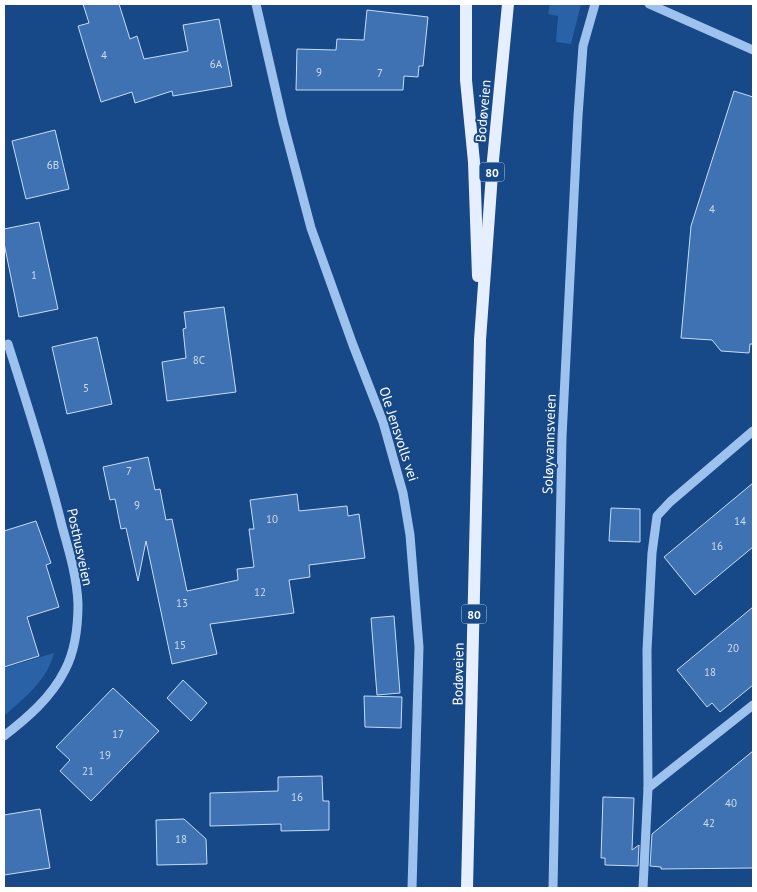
<svg xmlns="http://www.w3.org/2000/svg" width="757" height="892" font-family="'PT Sans',sans-serif">
<style>
.green{fill:#2a62a7}
.building{fill:#3f72b2;stroke:#c4ddfa}
.lines{fill:none;stroke-linecap:round;stroke-linejoin:round}
.minor{stroke:#9ec2ee;stroke-width:9}
.major{stroke:#e5efff;stroke-width:12}
.labels{text-anchor:middle;dominant-baseline:central;stroke-width:4;stroke-linejoin:round;paint-order:stroke}
.number-label{font-size:11px;fill:#cfdcec}
.shield{fill:#174888;stroke:#b9c8db;stroke-width:1}
.shield-label{font-size:12px;font-weight:bold;fill:#fff}
.street-label{font-size:14px;fill:#fff;stroke:#174888}
</style>
<rect width="100%" height="100%" fill="#174888"/>
<!-- green -->
<g class="green">
<polygon points="550,4 581,4 571,44 556,42 558,16 548,14"/>
<path d="M 54,653 C 47,681 24,698 4,716 L 4,668 Z"/>
</g>
<!-- building -->
<g class="building">
<polygon points="83,4 119,4 130,39 137,36 144,59 188,51 183,25 219,19 232,86 173,96 172,91 135,103 132,92 101,102 78,26 89,23"/>
<polygon points="367,10 428,17 423,66 419,66 418,77 404,76 403,90 296,90 297,49 336,50 337,39 364,40"/>
<polygon points="734,91 753,97 753,344 750,344 749,353 721,351 712,340 681,338 691,226"/>
<polygon points="55,130 69,189 26,199 12,141"/>
<polygon points="39,222 58,309 19,317 4,243 4,229"/>
<polygon points="224,307 236,392 167,401 162,362 186,358 183,329 186,328 184,312"/>
<polygon points="97,337 112,404 67,414 52,347"/>
<polygon points="148,457 155,490 160,489 166,520 172,519 187,591 238,580 237,569 254,567 249,529 254,529 250,500 297,494 299,511 347,506 348,516 359,514 365,558 309,565 310,577 289,580 294,613 210,624 217,654 172,664 146,541 138,581 126,528 121,529 115,499 110,500 103,467"/>
<polygon points="753,483 753,547 695,595 664,557"/>
<polygon points="611,508 640,509 640,542 609,541"/>
<polygon points="36,521 51,563 46,565 59,607 27,617 39,656 4,667 4,531"/>
<polygon points="753,607 753,685 720,712 712,703 707,707 677,670"/>
<polygon points="394,616 400,693 377,695 371,618"/>
<polygon points="183,680 207,703 191,721 167,698"/>
<polygon points="113,688 159,731 91,801 60,771 70,760 56,747"/>
<polygon points="364,696 402,697 401,728 365,727"/>
<polygon points="753,751 753,868 661,869 661,867 650,866 652,834"/>
<polygon points="322,776 323,801 329,801 329,830 281,831 281,824 210,826 210,793 278,791 278,777"/>
<polygon points="603,797 634,798 632,850 639,845 638,866 605,865 605,858 601,858"/>
<polygon points="40,809 50,868 4,875 4,815"/>
<polygon points="184,819 206,839 207,864 157,865 156,820"/>
</g>
<g class="lines">
<!-- minor -->
<g class="minor">
<polyline points="256,4 283,122 311,228 353,345 383,422 403,493 410,535 419,647 412,888"/>
<polyline points="649,4 753,50"/>
<path d="M 4,736 C 27,718 51,698 65,670 C 75,651 78,625 78,604 C 77,577 69,551 62,526 C 47,464 27,404 8,344"/>
<polyline points="648,788 753,705"/>
<polyline points="553,888 562,437 578,116 583,46 595,4"/>
<polyline points="643,888 648,788 647,650 652,553 657,516 670,502 753,431"/>
</g>
<!-- major -->
<g class="major">
<polyline points="466,4 466,80 474,162 478,276"/>
<polyline points="467,888 480,340 493,160 508,4"/>
</g>
</g>
<g class="labels">
<!-- number labels -->
<g class="number-label">
<text x="104" y="55">4</text>
<text x="216" y="64">6A</text>
<text x="319" y="72">9</text>
<text x="380" y="73">7</text>
<text x="53" y="165">6B</text>
<text x="712" y="209">4</text>
<text x="34" y="275">1</text>
<text x="199" y="360">8C</text>
<text x="86" y="388">5</text>
<text x="129" y="471">7</text>
<text x="137" y="505">9</text>
<text x="272" y="519">10</text>
<text x="740" y="521">14</text>
<text x="717" y="546">16</text>
<text x="260" y="592">12</text>
<text x="182" y="603">13</text>
<text x="180" y="645">15</text>
<text x="733" y="648">20</text>
<text x="710" y="672">18</text>
<text x="118" y="734">17</text>
<text x="105" y="755">19</text>
<text x="88" y="771">21</text>
<text x="297" y="797">16</text>
<text x="731" y="803">40</text>
<text x="709" y="823">42</text>
<text x="181" y="839">18</text>
</g>
<!-- shield labels -->
<g class="shield">
<rect x="479.5" y="162.5" width="25" height="19" rx="4"/>
<rect x="461.5" y="604.5" width="25" height="19" rx="4"/>
</g>
<g class="shield-label">
<text x="492" y="172">80</text>
<text x="474" y="614">80</text>
</g>
<!-- street labels -->
<g class="street-label">
<text transform="translate(483 111) rotate(-85)">Bodøveien</text>
<text transform="translate(399 434) rotate(72)">Ole Jensvolls vei</text>
<text transform="translate(549 444) rotate(-88)">Soløyvannsveien</text>
<text transform="translate(80 547) rotate(78)">Posthusveien</text>
<text transform="translate(458 674) rotate(-89)">Bodøveien</text>
</g>
</g>
<!-- border -->
<rect width="757" height="892" fill="none" stroke="#ffffff" stroke-width="10"/>
</svg>
